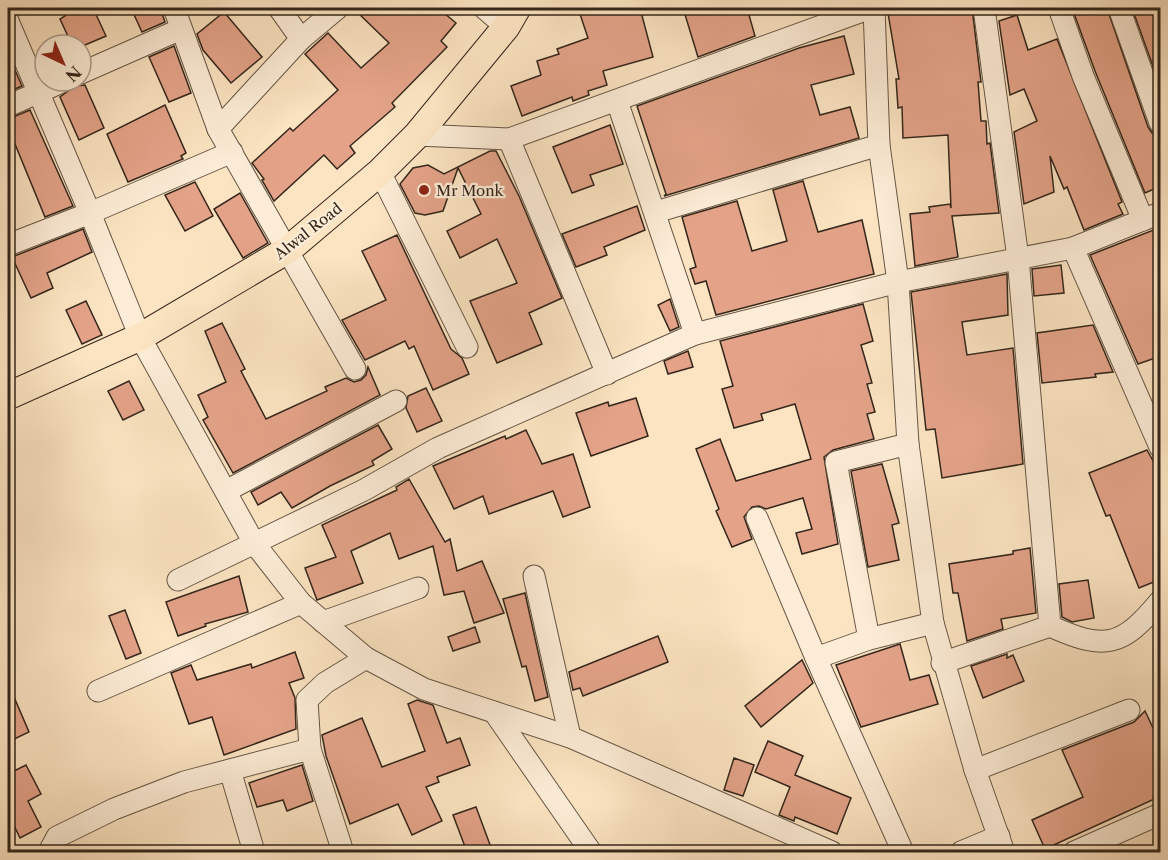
<svg xmlns="http://www.w3.org/2000/svg" width="1168" height="860" font-family="'Libre Caslon Text',serif">
<style>
.building{fill:#e4a389;stroke:#33261b;stroke-width:1.5}
.lines{fill:none;stroke-linecap:round;stroke-linejoin:round}
.minor-casing{stroke:#655645;stroke-width:23}
.major-casing{stroke:#33261b;stroke-width:29}
.minor{stroke:#fdedd7;stroke-width:21}
.major{stroke:#fce4c2;stroke-width:27}
.poi-dot{fill:#8f2418;stroke:#fdedd7;stroke-width:2}
.labels{text-anchor:middle;dominant-baseline:central;stroke-width:4.5;stroke-linejoin:round;paint-order:stroke}
.poi-label{font-size:15px;fill:#33261b;stroke:#fdedd7;text-anchor:start}
.street-label{font-size:15px;fill:#33261b;stroke:#fdedd7}
</style>
<rect width="100%" height="100%" fill="#fce4c2"/>
<filter id="stains"><feTurbulence type="fractalNoise" baseFrequency=".00333" numOctaves="4"/><feColorMatrix values="0 0 0 0 .2 0 0 0 0 .09 0 0 0 0 .02 0 0 0 .5 -.17"/></filter>
<radialGradient id="worn" r=".72"><stop offset=".6" stop-color="#630" stop-opacity="0"/><stop offset="1" stop-color="#630" stop-opacity=".3"/></radialGradient>
<!-- building -->
<g class="building">
<polygon points="61,8 93,8 106,36 85,45 72,45 60,19 65,16"/>
<polygon points="131,8 160,8 165,22 142,32"/>
<polygon points="353,8 438,8 456,23 441,41 447,47 392,103 395,107 350,146 355,153 337,169 324,155 274,201 262,180 264,179 252,163 290,128 293,131 338,90 305,54 328,33 361,68 389,43"/>
<polygon points="578,8 640,8 653,57 603,71 607,85 588,91 589,95 573,101 572,97 522,116 511,86 541,75 537,61 559,54 557,49 588,38"/>
<polygon points="683,8 747,8 755,36 698,57"/>
<polygon points="922,8 972,8 981,82 978,82 981,121 986,121 987,144 990,143 999,213 952,216 958,257 915,266 910,214 930,212 929,207 950,204 951,208 948,135 903,138 902,107 898,108 896,79 899,79 888,13"/>
<polygon points="1072,8 1107,8 1148,127 1152,133 1161,135 1161,186 1145,193 1095,71"/>
<polygon points="1132,8 1161,8 1161,69 1155,72"/>
<polygon points="224,12 262,57 231,83 203,50 197,34"/>
<polygon points="1017,15 1028,50 1057,39 1122,202 1118,204 1123,214 1084,230 1067,187 1064,189 1050,156 1054,192 1024,204 1014,132 1037,121 1024,89 1010,95 999,21"/>
<polygon points="844,36 854,74 811,85 820,115 850,107 859,138 664,196 666,194 637,106 799,48"/>
<polygon points="174,46 191,93 169,102 149,57"/>
<polygon points="8,61 11,61 22,86 8,92"/>
<polygon points="85,85 104,128 79,140 60,97 75,86"/>
<polygon points="165,105 186,153 181,156 183,159 128,182 107,134"/>
<polygon points="30,110 73,206 45,217 8,127 8,119"/>
<polygon points="610,125 623,164 590,175 594,185 572,193 553,147"/>
<polygon points="490,151 496,151 519,196 562,298 529,313 542,344 497,363 470,301 517,283 497,239 460,258 447,231 481,214 458,168 443,211 425,215 415,213 400,184 413,168 428,165 444,174"/>
<polygon points="803,181 818,232 862,220 874,274 716,315 706,281 695,284 690,269 696,267 682,217 737,201 752,251 787,241 773,190"/>
<polygon points="195,182 213,216 185,231 165,195"/>
<polygon points="240,193 268,243 243,258 214,209"/>
<polygon points="637,206 645,230 604,247 607,255 576,267 562,234"/>
<polygon points="1161,227 1161,356 1138,364 1090,255"/>
<polygon points="83,229 92,252 47,273 53,288 31,298 12,257"/>
<polygon points="397,235 451,349 462,358 469,374 433,390 414,346 409,349 405,341 365,360 342,320 386,300 362,251"/>
<polygon points="1061,265 1064,293 1034,296 1032,269"/>
<polygon points="1007,274 1008,315 962,322 967,355 1013,348 1023,464 942,478 935,429 926,430 911,292"/>
<polygon points="670,299 679,327 670,331 658,305"/>
<polygon points="86,301 102,335 82,344 66,310"/>
<polygon points="863,304 873,341 861,345 872,383 867,384 875,412 867,414 874,439 833,450 824,457 838,544 802,554 796,533 812,529 803,498 766,509 759,506 752,507 744,517 752,539 732,547 716,511 719,509 696,449 720,439 736,481 811,459 795,404 761,414 763,420 734,428 722,389 733,386 720,341"/>
<polygon points="222,323 245,369 241,371 266,419 327,391 325,387 346,378 354,382 361,380 366,375 368,367 380,395 233,473 203,420 208,417 198,395 226,382 205,331"/>
<polygon points="1093,325 1113,372 1095,374 1096,377 1042,383 1037,333"/>
<polygon points="688,351 693,367 668,374 664,361"/>
<polygon points="129,381 144,410 123,420 108,391"/>
<polygon points="426,388 442,421 417,432 406,408 408,396"/>
<polygon points="636,398 648,436 591,456 576,413 608,402 609,406"/>
<polygon points="378,425 392,449 372,461 374,465 330,486 292,508 281,492 258,505 251,492"/>
<polygon points="526,430 542,464 573,454 590,507 563,517 553,491 489,514 483,496 454,509 433,466 505,436 506,439"/>
<polygon points="1147,450 1161,475 1161,579 1139,588 1110,515 1106,516 1089,473"/>
<polygon points="882,464 899,523 892,525 899,560 868,567 851,471"/>
<polygon points="409,479 445,542 450,539 457,571 482,561 504,613 474,623 464,591 444,595 433,546 399,559 390,533 351,551 363,583 317,600 305,568 336,557 322,525 397,490 396,487"/>
<polygon points="1030,548 1036,613 1001,619 1003,629 967,641 958,593 953,593 949,564 1013,554 1013,551"/>
<polygon points="239,576 248,612 205,624 206,626 178,636 166,602"/>
<polygon points="1088,580 1094,618 1072,622 1062,617 1059,584"/>
<polygon points="525,593 548,697 535,701 526,666 522,667 503,599"/>
<polygon points="125,610 141,653 126,659 109,616"/>
<polygon points="475,627 480,642 453,651 448,637"/>
<polygon points="658,636 668,662 583,696 580,688 573,690 569,672"/>
<polygon points="900,644 910,680 929,675 938,704 861,727 836,665"/>
<polygon points="295,652 304,678 289,683 295,698 296,729 224,755 212,717 189,724 171,673 191,665 197,680 251,664 252,668"/>
<polygon points="1007,654 1007,658 1013,655 1024,681 983,698 971,666"/>
<polygon points="802,660 813,683 761,727 745,706"/>
<polygon points="8,683 29,732 8,742"/>
<polygon points="417,700 433,705 447,743 460,738 470,765 437,777 439,782 426,787 442,821 412,835 398,804 350,824 326,756 322,735 362,718 382,767 425,751 408,704"/>
<polygon points="1145,711 1161,745 1161,796 1045,849 1032,820 1083,797 1062,750 1134,722"/>
<polygon points="768,741 803,756 795,775 851,798 837,834 795,817 794,821 779,815 790,787 755,772"/>
<polygon points="734,758 754,765 743,796 724,790"/>
<polygon points="26,765 41,794 28,801 41,827 20,838 8,813 8,774"/>
<polygon points="302,765 313,801 287,811 283,800 257,807 249,783"/>
<polygon points="476,807 489,842 493,852 467,852 453,815"/>
</g>
<g class="lines">
<!-- minor casing -->
<g class="minor-casing">
<g id="minor">
<polyline points="174,8 218,129 355,369"/>
<polyline points="279,8 301,39"/>
<polyline points="484,8 506,27"/>
<polyline points="874,8 879,145 898,282 908,444 933,623 975,770 1004,852"/>
<path d="M 984,8 L 1018,258 L 1050,626 C 1105,651 1122,647 1160,601"/>
<polyline points="1059,8 1083,76 1143,220"/>
<polyline points="1119,8 1160,123"/>
<polyline points="8,21 90,213 140,337 254,543 301,603 366,658 424,689 570,737 832,852"/>
<polyline points="81,73 181,29"/>
<polyline points="617,101 695,334"/>
<polyline points="8,106 64,81"/>
<polyline points="218,129 301,39 338,8"/>
<polyline points="417,135 509,139 871,8"/>
<polyline points="509,139 607,374"/>
<polyline points="380,172 467,347"/>
<polyline points="656,212 879,145"/>
<polyline points="8,245 90,213 232,152"/>
<polyline points="1073,248 1160,447"/>
<polyline points="226,491 396,401"/>
<polyline points="757,518 816,658 869,639 933,623"/>
<polyline points="534,576 570,737"/>
<polyline points="178,580 364,490 438,448 695,334 898,282 1073,248 1160,213"/>
<polyline points="323,622 418,588"/>
<polyline points="869,639 836,462 908,444"/>
<polyline points="816,658 903,852"/>
<polyline points="942,663 1050,626"/>
<polyline points="98,691 301,603"/>
<polyline points="494,712 591,852"/>
<polyline points="310,749 343,852"/>
<polyline points="230,770 254,852"/>
<polyline points="975,770 1129,710"/>
<polyline points="49,852 57,837 114,809 184,782 310,749 307,700 325,683 366,658"/>
<polyline points="961,852 999,836"/>
<polyline points="1074,852 1160,814"/>
</g>
</g>
<!-- major casing -->
<g class="major-casing">
<polyline id="major" points="8,396 140,337 289,249 380,172 417,135 506,27 517,8"/>
</g>
<!-- minor -->
<use href="#minor" class="minor"/>
<!-- major -->
<use href="#major" class="major"/>
</g>
<!-- markers -->
<circle class="poi-dot" cx="424" cy="190" r="6"/>
<g class="labels">
<!-- poi labels -->
<g class="poi-label">
<text x="436" y="190">Mr Monk</text>
</g>
<!-- street labels -->
<g class="street-label">
<text transform="translate(308 231) rotate(-38)">Alwal Road</text>
</g>
</g>
<!-- margin -->
<rect width="1168" height="860" fill="none" stroke="#fce4c2" stroke-width="30"/>
<rect x="9" y="9" width="1150" height="842" fill="none" stroke="#33261b" stroke-width="3"/>
<rect x="15" y="15" width="1138" height="830" fill="none" stroke="#33261b" stroke-width="1.5"/>
<!-- north arrow -->
<g transform="translate(63 63) rotate(136)"><circle r="28" fill="#fdedd7" stroke="#ac9d8c" stroke-width="1.5"/>
<path d="M0-4.5L10 22L0 15L-10 22Z" fill="#8f2418"/>
<text y="-9" font-size="16" font-weight="bold" text-anchor="middle" fill="#33261b">N</text>
</g>
<rect width="100%" height="100%" filter="url(#stains)"/>
<rect width="100%" height="100%" fill="url(#worn)"/>
</svg>
